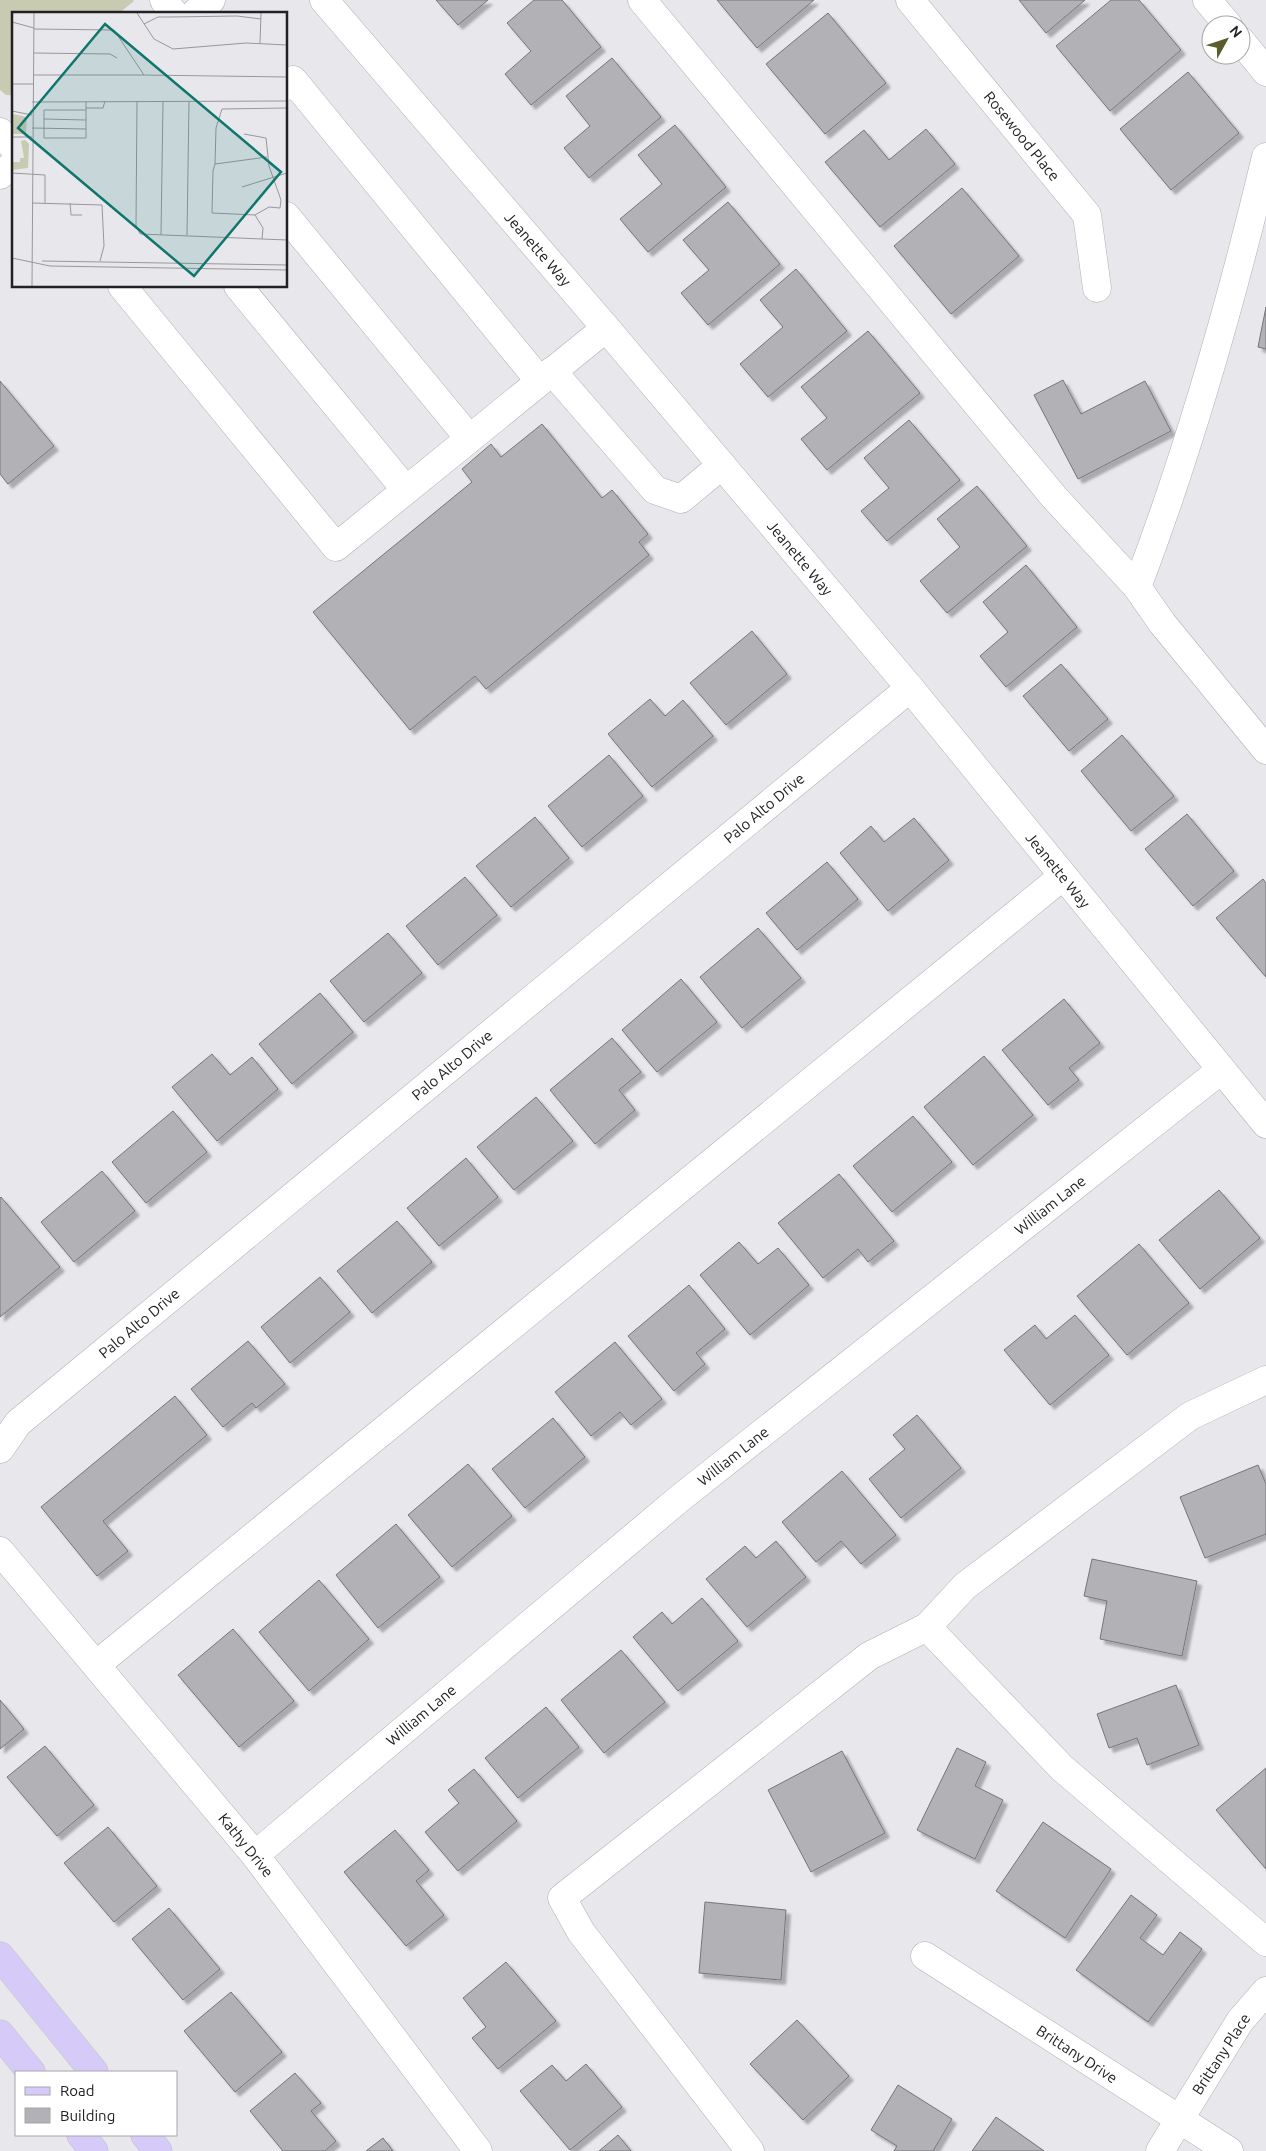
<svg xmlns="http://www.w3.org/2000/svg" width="1266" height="2151" font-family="Ubuntu,sans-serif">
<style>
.green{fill:#c8cbb2}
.building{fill:#b2b2b6;stroke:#767579;filter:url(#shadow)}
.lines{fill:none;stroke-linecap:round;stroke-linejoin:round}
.minor-casing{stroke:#b0afb4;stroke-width:29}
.major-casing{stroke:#c5c5c6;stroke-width:29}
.minor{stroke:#fff;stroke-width:28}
.major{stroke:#d6cbf8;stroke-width:28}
.labels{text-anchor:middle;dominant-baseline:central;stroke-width:4;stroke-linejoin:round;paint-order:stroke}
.street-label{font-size:15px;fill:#212123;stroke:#fff}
.inset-road{fill:none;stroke:#98989c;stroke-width:1}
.view{fill:#0f766e;fill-opacity:0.15;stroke:#0f766e;stroke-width:2.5}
.inset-edge{fill:none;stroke:#212123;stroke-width:2.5}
</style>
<defs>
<filter id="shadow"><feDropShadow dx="4.5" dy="4.5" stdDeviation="1" flood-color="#0004"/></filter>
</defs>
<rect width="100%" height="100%" fill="#e8e7ec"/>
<!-- green -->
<polygon class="green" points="0,0 133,0 134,1 118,14 14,14 14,95 6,95 0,90"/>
<!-- building -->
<g class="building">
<polygon points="436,0 488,0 458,25"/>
<polygon points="534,0 562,0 601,47 531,105 505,74 531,51 507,23"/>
<polygon points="717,0 814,0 757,48"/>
<polygon points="1019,0 1085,0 1046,33"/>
<polygon points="1111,0 1139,0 1181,50 1110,111 1056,46"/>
<polygon points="828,13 886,83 825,134 766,64"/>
<polygon points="612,58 661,117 589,178 564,148 590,126 566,96"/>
<polygon points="1188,72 1239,133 1171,190 1120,129"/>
<polygon points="675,125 726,187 648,252 620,219 662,184 638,155"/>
<polygon points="926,129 955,164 880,227 825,162 864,130 889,160"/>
<polygon points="962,188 1019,256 951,314 894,246"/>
<polygon points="728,202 780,264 708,325 681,293 709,270 683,240"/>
<polygon points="796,269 847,331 768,397 740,364 783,327 760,300"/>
<polygon points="1266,307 1266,349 1258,347"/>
<polygon points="868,331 920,393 827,470 801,439 827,418 801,387"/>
<polygon points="1063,380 1081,414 1145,381 1171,431 1078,479 1034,395"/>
<polygon points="0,381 54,446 8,484 0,474"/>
<polygon points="909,420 960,480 887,541 861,511 889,488 864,458"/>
<polygon points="542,424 602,498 612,490 648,534 639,542 649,555 486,689 475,676 410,730 313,612 472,482 462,469 491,444 501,457"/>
<polygon points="977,486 1027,546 947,613 920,581 960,547 937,519"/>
<polygon points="1026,565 1077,627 1006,687 980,656 1008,632 983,602"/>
<polygon points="752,631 787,674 726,725 690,683"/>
<polygon points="1061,664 1108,719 1069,751 1023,696"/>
<polygon points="650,699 665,716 683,700 713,736 652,787 608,734"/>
<polygon points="1122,735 1174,796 1131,831 1081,771"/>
<polygon points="609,755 643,796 582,847 548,806"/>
<polygon points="1187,814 1234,871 1193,906 1145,849"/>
<polygon points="535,817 569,858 511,907 476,866"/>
<polygon points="914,818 949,860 888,911 840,853 871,826 884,842"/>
<polygon points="827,862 858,899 797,950 766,913"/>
<polygon points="465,877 497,915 438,965 406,926"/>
<polygon points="1263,879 1266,883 1266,977 1216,918"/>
<polygon points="758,928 801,978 742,1028 700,977"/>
<polygon points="388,933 422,973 364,1022 330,981"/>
<polygon points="681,979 717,1022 657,1072 622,1030"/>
<polygon points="320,993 353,1032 292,1084 259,1044"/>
<polygon points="1064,999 1100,1043 1069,1068 1079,1080 1048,1105 1002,1050"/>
<polygon points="612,1038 641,1072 619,1090 635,1110 595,1144 550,1090"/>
<polygon points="212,1054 230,1075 252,1057 278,1089 217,1141 172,1087"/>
<polygon points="984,1056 1033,1115 973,1165 924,1107"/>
<polygon points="536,1097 573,1141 514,1190 477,1147"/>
<polygon points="173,1111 207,1152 146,1203 112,1162"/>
<polygon points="913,1116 952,1162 892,1212 853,1166"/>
<polygon points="466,1158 498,1197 439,1246 407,1208"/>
<polygon points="102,1171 135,1211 74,1262 41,1222"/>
<polygon points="839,1174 894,1241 868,1262 858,1249 823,1278 778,1223"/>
<polygon points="1219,1190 1260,1238 1200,1289 1159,1240"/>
<polygon points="1,1197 60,1267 0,1317 0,1198"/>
<polygon points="397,1221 432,1262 372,1313 337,1271"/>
<polygon points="739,1242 758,1264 778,1248 809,1285 750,1335 700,1275"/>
<polygon points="1139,1244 1189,1303 1127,1355 1077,1296"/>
<polygon points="320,1277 350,1312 290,1363 261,1327"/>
<polygon points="689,1285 725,1329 696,1353 705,1364 674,1391 628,1336"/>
<polygon points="1075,1315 1109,1355 1050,1405 1004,1350 1035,1325 1046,1339"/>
<polygon points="248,1341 285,1384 256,1408 252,1403 223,1427 191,1389"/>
<polygon points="615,1342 662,1399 631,1425 620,1412 591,1436 555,1392"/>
<polygon points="175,1396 207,1435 103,1521 128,1551 97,1576 41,1507"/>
<polygon points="917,1415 961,1468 901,1518 869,1479 905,1449 893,1435"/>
<polygon points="553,1418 585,1457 525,1508 492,1469"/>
<polygon points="468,1464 512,1516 452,1567 408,1515"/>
<polygon points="1258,1465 1266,1484 1266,1534 1205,1558 1180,1497"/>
<polygon points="842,1471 896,1535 861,1564 841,1541 816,1562 782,1522"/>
<polygon points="396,1524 440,1577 378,1628 336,1575"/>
<polygon points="776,1541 806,1577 747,1627 706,1579 745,1546 756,1558"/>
<polygon points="1092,1559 1197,1581 1182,1656 1100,1639 1107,1601 1084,1596"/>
<polygon points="319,1580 369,1639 309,1691 259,1632"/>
<polygon points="702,1598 738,1641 678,1691 633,1637 662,1612 672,1624"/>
<polygon points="233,1629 294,1701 239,1747 178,1675"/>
<polygon points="621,1650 665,1702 604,1753 561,1700"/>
<polygon points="1176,1685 1199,1745 1147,1765 1137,1738 1109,1748 1097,1714"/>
<polygon points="0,1700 24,1729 0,1749"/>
<polygon points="546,1707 579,1747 518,1798 485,1758"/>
<polygon points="45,1746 94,1805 57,1836 7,1777"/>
<polygon points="957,1748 986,1762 975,1786 1003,1800 975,1859 917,1830"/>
<polygon points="842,1751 885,1833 811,1872 768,1790"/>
<polygon points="1266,1768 1266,1869 1216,1810"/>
<polygon points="474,1769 517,1821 458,1871 425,1832 459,1803 448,1790"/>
<polygon points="1043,1822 1111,1869 1065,1938 996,1891"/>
<polygon points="108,1827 157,1886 114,1922 64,1863"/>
<polygon points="395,1830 429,1870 416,1881 444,1915 406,1946 344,1872"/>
<polygon points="1131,1895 1157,1915 1140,1938 1163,1955 1180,1932 1202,1949 1148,2022 1076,1970"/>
<polygon points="705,1902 786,1910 781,1980 699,1973"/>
<polygon points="169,1908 220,1969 183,2000 132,1939"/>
<polygon points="506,1962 556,2021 498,2069 472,2038 486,2027 463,1998"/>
<polygon points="231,1992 282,2052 235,2092 184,2031"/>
<polygon points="797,2020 849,2076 803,2120 750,2064"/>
<polygon points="586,2064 622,2107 570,2150 520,2091 552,2065 566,2081"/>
<polygon points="295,2073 321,2103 311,2111 336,2141 325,2151 283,2151 250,2111"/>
<polygon points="898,2085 952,2119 933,2151 894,2151 897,2146 871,2130"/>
<polygon points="996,2117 1044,2151 972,2151"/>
<polygon points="618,2135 631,2151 599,2151"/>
<polygon points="383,2138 393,2151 366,2151"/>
</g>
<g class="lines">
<!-- minor casing -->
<g class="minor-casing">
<g id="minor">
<polyline points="164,0 174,14"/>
<polyline points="324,0 606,328 910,688 1266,1124"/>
<polyline points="642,0 1054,497 1137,587"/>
<polyline points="910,0 1087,215 1097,288"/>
<polyline points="1207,0 1228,25"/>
<polyline points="194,14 211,0"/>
<polyline points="1241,41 1266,72"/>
<polyline points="286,86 293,80 539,380"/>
<polyline points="0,132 14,148"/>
<path d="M 1266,157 C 1231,303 1190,448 1137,587 L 1162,623 L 1266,750"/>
<polyline points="0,175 14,164"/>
<polyline points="286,216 469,438"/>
<polyline points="122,286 336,547 606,328"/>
<polyline points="238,286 406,490"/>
<polyline points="552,371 655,490 681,499 722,465"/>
<polyline points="0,1449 18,1423 910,688"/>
<polyline points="0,1551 255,1855 478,2151"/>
<polyline points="927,1627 965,1586 1190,1416 1266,1380"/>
<polyline points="96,1665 1063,876"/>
<polyline points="255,1855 679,1499 1221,1070"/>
<polyline points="925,1956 1229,2151"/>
<polyline points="750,2151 581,1932 562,1898 869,1656 927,1627 1062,1768 1266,1942"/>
<polyline points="1160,2151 1240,2021 1266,1991"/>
</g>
</g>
<!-- major casing -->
<g class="major-casing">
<g id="major">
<polyline points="0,1956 94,2072"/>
<polyline points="0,2034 31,2072"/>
<polyline points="81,2135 94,2151"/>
<polyline points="145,2135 158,2151"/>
</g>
</g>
<!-- minor -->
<use href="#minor" class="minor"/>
<!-- major -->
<use href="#major" class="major"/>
</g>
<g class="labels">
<!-- street labels -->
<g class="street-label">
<text transform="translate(1022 136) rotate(51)">Rosewood Place</text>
<text transform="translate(538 249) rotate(49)">Jeanette Way</text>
<text transform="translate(800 558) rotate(50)">Jeanette Way</text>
<text transform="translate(764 808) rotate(-40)">Palo Alto Drive</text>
<text transform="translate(1058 870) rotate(51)">Jeanette Way</text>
<text transform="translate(452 1065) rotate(-40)">Palo Alto Drive</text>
<text transform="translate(1050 1205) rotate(-38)">William Lane</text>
<text transform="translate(139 1323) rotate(-40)">Palo Alto Drive</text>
<text transform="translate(733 1456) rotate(-38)">William Lane</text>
<text transform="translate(421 1715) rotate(-40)">William Lane</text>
<text transform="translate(246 1845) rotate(51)">Kathy Drive</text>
<text transform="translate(1077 2054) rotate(33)">Brittany Drive</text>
<text transform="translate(1221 2054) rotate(-57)">Brittany Place</text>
</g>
</g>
<!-- overview -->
<g transform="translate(12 12)">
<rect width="275" height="275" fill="#e8e7ec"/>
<path d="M 0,102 L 15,105 L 14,122 L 0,122 ZM 13,128 L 17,132 L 16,156 L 0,158 L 0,150 L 8,150 L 8,146 L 12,146 L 9,129 Z" fill="#c8cbb2"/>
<path class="inset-road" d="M 125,1 L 142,27 L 161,37 L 234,31 L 275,33M 0,10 L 22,16M 132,12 L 146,5 L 158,5 L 225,4 L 249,7M 22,17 L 102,18 L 132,63 L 275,65M 248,31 L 249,1M 22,41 L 98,42 L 105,46M 21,63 L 132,63M 0,72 L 21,72M 125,89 L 124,213 L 128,222 L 275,228M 20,90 L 275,89M 74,96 L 91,96 L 93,89M 74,98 L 32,98 L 32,126 L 74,126 L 74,89M 0,99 L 20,103M 32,107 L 74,108M 20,116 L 74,117M 232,122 L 254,126 L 257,154 L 269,188 L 268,196 L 257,195 L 243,203 L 251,216 L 250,227M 0,125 L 20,125M 203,152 L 204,116 L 210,97 L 275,96M 0,161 L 33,163 L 33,191M 230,175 L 275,161M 20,191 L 90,193 L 92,234 L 88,249M 58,191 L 59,203 L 70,203M 243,203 L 200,201 L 201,159 L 203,152 L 255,145M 149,223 L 151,89M 175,223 L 177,90M 0,246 L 38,254 L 275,258M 30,249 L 275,253M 20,274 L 22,1"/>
<path class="view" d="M 93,12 L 269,160 L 182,264 L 6,116 Z"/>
<rect width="275" height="275" class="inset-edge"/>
</g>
<!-- legend -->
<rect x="15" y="2071" width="162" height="65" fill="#ffffff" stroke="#a6a6a7"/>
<rect x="25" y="2087" width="25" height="8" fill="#d6cbf8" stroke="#a6a6a7"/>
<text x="60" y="2096" font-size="15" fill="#212123">Road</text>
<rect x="25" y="2108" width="25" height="15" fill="#b2b2b6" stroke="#a6a6a7"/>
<text x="60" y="2121" font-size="15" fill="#212123">Building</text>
<!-- north arrow -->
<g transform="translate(1226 40) rotate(50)"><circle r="24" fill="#ffffff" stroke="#a6a6a7"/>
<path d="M0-4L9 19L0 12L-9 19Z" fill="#5b5e2c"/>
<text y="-8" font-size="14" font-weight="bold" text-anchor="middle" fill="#212123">N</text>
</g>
</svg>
